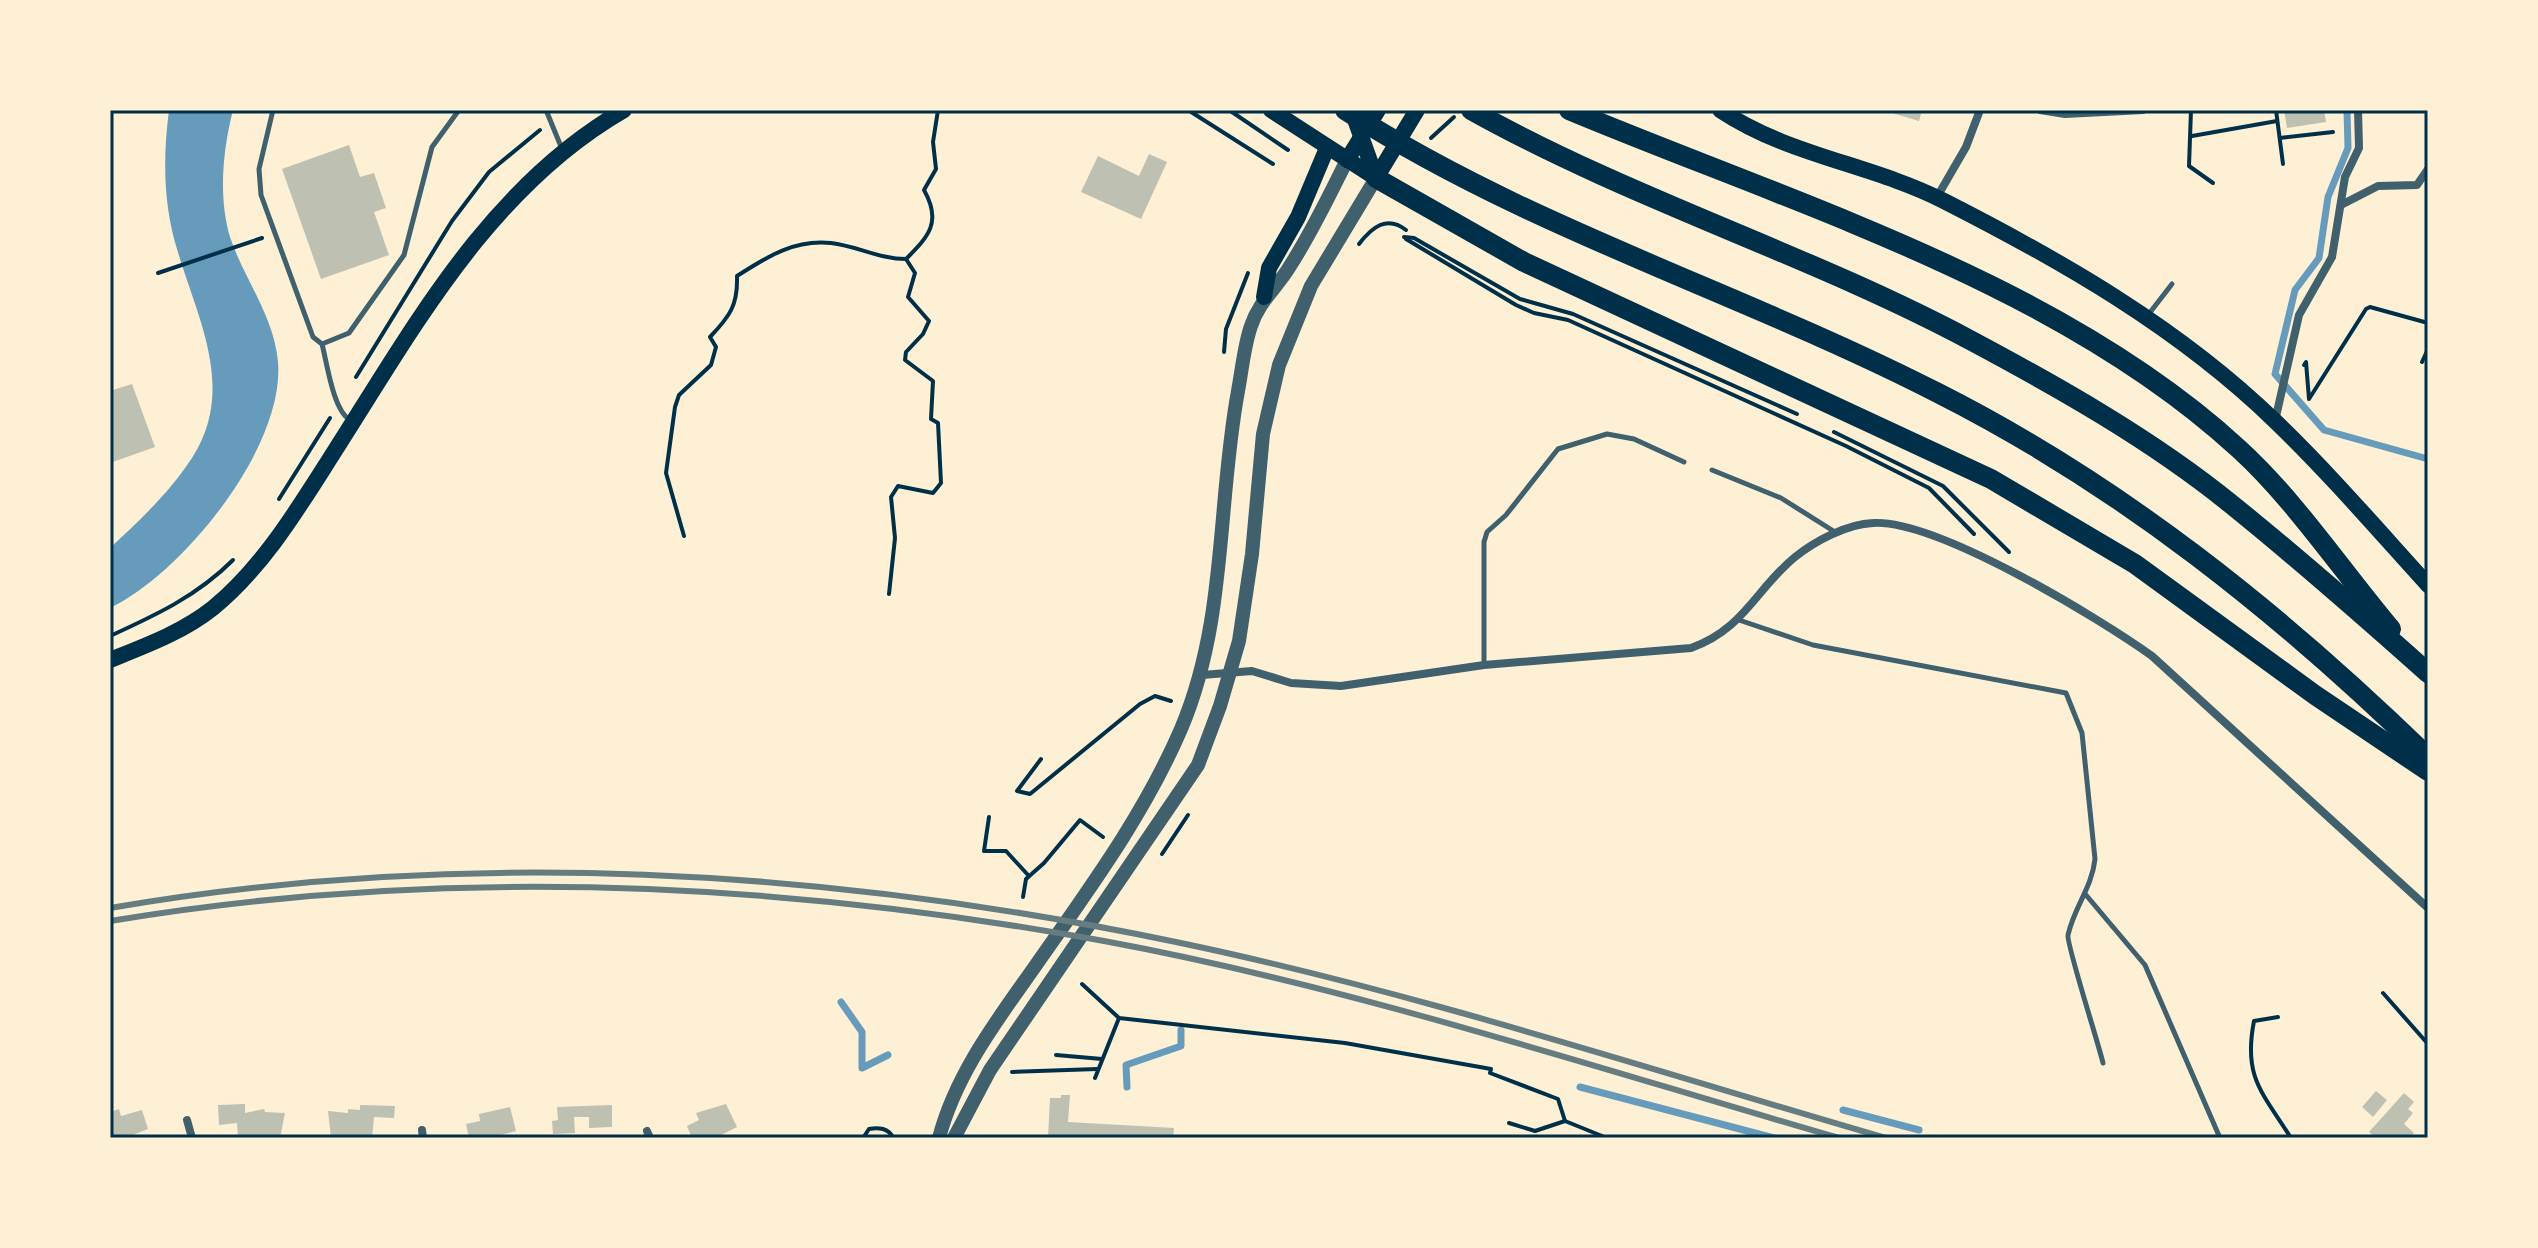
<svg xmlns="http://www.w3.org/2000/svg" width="2538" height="1248" font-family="'Zilla Slab',serif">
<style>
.water{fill:#669bbc}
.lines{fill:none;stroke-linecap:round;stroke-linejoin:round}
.stream{stroke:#669bbc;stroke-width:7}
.building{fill:#bec0b2}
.path{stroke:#003049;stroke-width:4}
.service{stroke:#3f606c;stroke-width:5}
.minor{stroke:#3f606c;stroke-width:8}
.tertiary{stroke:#3f606c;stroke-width:14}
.secondary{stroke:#003049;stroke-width:16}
.motorway{stroke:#003049;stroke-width:20}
.rail{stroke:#657d81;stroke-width:6}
.neatline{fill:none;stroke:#003049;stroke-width:3}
</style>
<rect width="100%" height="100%" fill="#fdf0d5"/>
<!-- water -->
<path class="water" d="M 169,110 L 233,110 C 223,149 218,197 230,237 C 244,279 274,316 278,362 C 285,447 183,573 110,608 L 110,548 C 140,520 169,493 192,458 C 237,388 197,318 177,249 C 163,203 163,157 169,110 Z"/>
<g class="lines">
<!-- stream -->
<g class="stream">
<polyline points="2347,110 2348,148 2328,197 2319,258 2295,290 2275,374 2324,430 2428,459"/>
<polyline points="841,1002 862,1032 862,1068 888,1055"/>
<polyline points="1127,1087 1126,1065 1181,1046 1181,1030"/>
<polyline points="1580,1087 1774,1138"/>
<polyline points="1843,1110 1919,1130"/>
</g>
</g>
<!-- building -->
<g class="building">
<polygon points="1893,110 1922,110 1919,121 1892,113"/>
<polygon points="2284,110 2324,110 2326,122 2287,128"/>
<polygon points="349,145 360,177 374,173 386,208 374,212 389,255 321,279 282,169"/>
<polygon points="1149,154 1167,162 1141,219 1081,192 1098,156 1139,176"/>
<polygon points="132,384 155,447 110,463 110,391"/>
<polygon points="2376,1091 2387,1100 2373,1117 2362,1107"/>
<polygon points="2404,1093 2414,1102 2408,1109 2413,1113 2404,1124 2414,1133 2409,1138 2376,1138 2369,1132"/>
<polygon points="1061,1095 1070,1095 1068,1122 1174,1128 1173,1138 1048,1138 1050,1098 1061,1098"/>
<polygon points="245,1104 245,1113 264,1109 265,1112 285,1113 280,1138 238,1138 237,1123 219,1125 218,1105"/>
<polygon points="726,1104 737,1127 721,1135 722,1138 692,1138 687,1126 699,1120 696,1113"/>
<polygon points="360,1105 395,1106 394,1118 374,1117 372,1138 331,1138 328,1111 348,1113 348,1109 360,1110"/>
<polygon points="612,1105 612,1127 589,1128 589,1117 574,1117 575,1133 553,1134 552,1121 558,1120 557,1107"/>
<polygon points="510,1107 516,1131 501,1135 501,1138 469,1138 466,1124 480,1121 479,1114"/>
<polygon points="119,1109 121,1116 142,1110 148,1129 125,1138 110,1138 110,1112"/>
</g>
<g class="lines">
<!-- path -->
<g class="path">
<polyline points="1188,110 1273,164"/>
<polyline points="1229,110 1288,150"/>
<polyline points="2191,110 2189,166 2213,183"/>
<polyline points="2276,110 2283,164"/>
<polyline points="2192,136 2277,121"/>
<polyline points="1431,138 1454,117"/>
<polyline points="2280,138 2333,132"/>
<polyline points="1404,237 1414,238 1520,299 1573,314 1797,414"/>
<polyline points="1406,239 1516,305 1534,313 1568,320 1846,446 1929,488 1974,534"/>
<path d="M 1359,244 C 1372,227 1387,215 1406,230"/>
<polyline points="158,273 262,238"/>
<polyline points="1224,352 1226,329 1248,273"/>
<polyline points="2422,362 2428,349"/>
<polyline points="2304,365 2306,362 2309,399 2366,309 2370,307 2428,323"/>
<polyline points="356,377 452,221 489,172 540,130"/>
<polyline points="1834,432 1943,486 2009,552"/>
<polyline points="279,499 330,418"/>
<path d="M 684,536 L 666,473 L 675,407 L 679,395 L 711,365 L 716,347 L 710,337 C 730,316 738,305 737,276 C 767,257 794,239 831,243 C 857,246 880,259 906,259 C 929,236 942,222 924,190 L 936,169 L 933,142 L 938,110"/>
<polyline points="889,594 895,538 891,497 898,486 933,493 941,483 938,423 931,419 933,381 905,360 906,352 923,334 929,321 908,297 915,273 906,259"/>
<path d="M 110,636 C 156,615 197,596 233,560"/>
<polyline points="1041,759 1017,791 1030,794 1140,704 1155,696 1171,701"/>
<polyline points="989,817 984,851 1006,851 1028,875"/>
<polyline points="1162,854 1188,815"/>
<polyline points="1023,897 1026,879 1044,863 1080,820 1103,837"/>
<polyline points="1082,984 1119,1018 1345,1043 1491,1069 1490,1073 1558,1099 1565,1121 1607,1138"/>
<polyline points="2383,993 2428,1044"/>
<path d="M 2278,1017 L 2254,1021 C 2243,1077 2262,1092 2291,1138"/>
<polyline points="1056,1055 1102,1059"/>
<polyline points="1012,1072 1097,1069"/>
<polyline points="1095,1078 1119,1018"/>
<polyline points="1509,1123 1535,1131 1565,1121"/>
<path d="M 863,1138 L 869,1129 C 878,1127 889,1128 893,1138"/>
</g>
<!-- service -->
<g class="service">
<polyline points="273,110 259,169 261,195 313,337 322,344 349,333 404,255 432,147 459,110"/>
<polyline points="546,110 562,149"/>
<polyline points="2148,315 2172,284"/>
<path d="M 322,344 C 327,363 333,410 350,420"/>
<polyline points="1712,470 1781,498 1835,532"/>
<path d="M 1739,620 L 1813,645 L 2066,693 L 2082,733 L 2095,859 C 2092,888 2074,907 2068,935 C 2066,943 2099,1045 2103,1063"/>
<polyline points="1484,665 1484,542 1487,532 1506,515 1558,449 1607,434 1634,439 1684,462"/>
<polyline points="2086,895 2145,965 2220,1138"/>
</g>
<!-- minor -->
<g class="minor">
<polyline points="2040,110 2065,114 2143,110"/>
<polyline points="1937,197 1966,147 1980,110"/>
<polyline points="2341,205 2378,186 2417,185 2428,169"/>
<polyline points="2275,421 2299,315 2332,257 2345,177 2359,148 2358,110"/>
<path d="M 1202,675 L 1252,671 L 1291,683 L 1341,686 L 1484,665 L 1691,648 C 1744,629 1755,590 1795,557 C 1815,541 1847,524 1873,523 C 1936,519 2099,618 2152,656 L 2428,908"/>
<polyline points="187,1120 192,1138"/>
<polyline points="422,1130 423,1138"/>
<polyline points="647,1131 650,1138"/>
</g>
<!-- tertiary -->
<g class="tertiary">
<path d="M 939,1138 C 956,1073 998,1019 1036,965 C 1089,889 1144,815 1181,729 C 1227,621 1217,504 1238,391 C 1242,370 1244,346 1251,326 C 1259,301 1277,288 1290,266 C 1312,232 1329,196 1347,160"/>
<polyline points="954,1138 990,1070 1198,765 1220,706 1239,641 1252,554 1263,434 1279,365 1311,286 1376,178"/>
</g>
<!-- secondary -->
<g class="secondary">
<polyline points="1271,110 1376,178"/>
<path d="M 1720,110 C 1789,156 1871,164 1944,201 C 2062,261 2179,328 2275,421 C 2329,473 2378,530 2428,585"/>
<polyline points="1352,111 1376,178"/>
<polyline points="1347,160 1378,110"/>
<polyline points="1376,178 1417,110"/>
<polyline points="1264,297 1269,268 1298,217 1327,148"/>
<path d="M 110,660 C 145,646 183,632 213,608 C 261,569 296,512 329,460 C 412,331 487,189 624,110"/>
</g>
<!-- motorway -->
<g class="motorway">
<path d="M 1345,110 C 1530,229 1743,293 1938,393 C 2122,486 2281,614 2428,757"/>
<path d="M 1471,110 C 1632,200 1809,254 1970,340 C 2060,388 2152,440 2231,504 C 2298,558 2364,616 2428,673"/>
<path d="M 1569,110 C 1791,203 2059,283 2239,449 C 2294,499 2343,572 2391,629"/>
<polyline points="1376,178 1524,262 1991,479 2135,564 2315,695 2428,771"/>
</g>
<!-- rail -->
<g class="rail">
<path d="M 110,908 C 463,847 827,869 1176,942 C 1416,992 1651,1070 1886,1138"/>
<path d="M 110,921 C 440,866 776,881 1104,941 C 1353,987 1596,1068 1839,1138"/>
</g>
</g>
<!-- border -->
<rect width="2538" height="1248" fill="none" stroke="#fdf0d5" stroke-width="224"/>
<rect x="112" y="112" width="2314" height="1024" class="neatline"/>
</svg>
